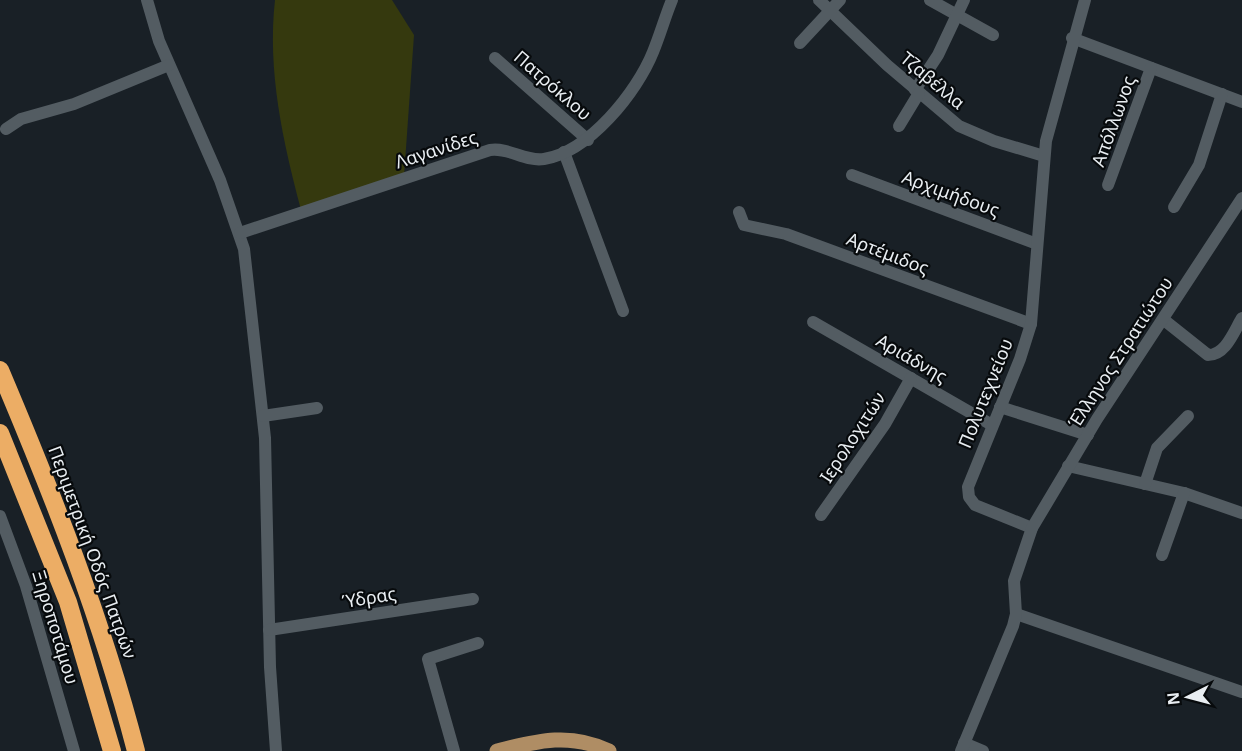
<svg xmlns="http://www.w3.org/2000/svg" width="1242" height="751" font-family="'Noto Sans',sans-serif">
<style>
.green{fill:#35390e}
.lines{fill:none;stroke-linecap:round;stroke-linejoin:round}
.minor{stroke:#535c62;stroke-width:12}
.major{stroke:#af8d64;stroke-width:15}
.highway{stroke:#ecad65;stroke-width:18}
.labels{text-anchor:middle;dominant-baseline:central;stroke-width:4.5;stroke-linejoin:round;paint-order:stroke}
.street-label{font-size:18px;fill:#e9eef2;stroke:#070a0c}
</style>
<rect width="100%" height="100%" fill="#192026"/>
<!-- green -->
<path class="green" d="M 275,0 L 392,0 L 414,35 L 404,176 L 301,210 C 283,142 267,71 275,0 Z"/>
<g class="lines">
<!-- minor -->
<g class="minor">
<polyline points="147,0 159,41 220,180 244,249 265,438 270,667 276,751"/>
<polyline points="819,0 887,65 959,126 994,141 1044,156"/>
<polyline points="930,0 993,35"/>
<polyline points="1072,38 1242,102"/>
<polyline points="800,43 840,0"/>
<polyline points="495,58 588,140"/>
<polyline points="915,90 938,55 964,0"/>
<polyline points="899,126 919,93"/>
<polyline points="6,129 21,119 74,104 169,65"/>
<polyline points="564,152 623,311"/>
<polyline points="852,175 1037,244"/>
<polyline points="1108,185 1151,68"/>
<polyline points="1174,207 1199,165 1222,94"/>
<polyline points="739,212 744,225 786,234 1031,324"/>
<path d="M 240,233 L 490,150 C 509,147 525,162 544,159 C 589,152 637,92 653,52 C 660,35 665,17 672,0"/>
<path d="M 1164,320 L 1208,355 C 1226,355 1234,331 1242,318"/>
<polyline points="813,322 992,425"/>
<polyline points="1000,407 1088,435"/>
<polyline points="263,416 317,408"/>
<polyline points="1068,466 1184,493 1242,513"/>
<polyline points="1145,484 1157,448 1188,416"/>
<polyline points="821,515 885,424 911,378"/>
<polyline points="0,516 26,586 74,751"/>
<polyline points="1032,528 975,505 969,497 968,487 1020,359 1031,324 1046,141 1085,0"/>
<polyline points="1162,555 1184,493"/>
<polyline points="1016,614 1242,692"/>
<polyline points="269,630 473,599"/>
<polyline points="964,743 983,751"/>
<polyline points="454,751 428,659 478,643"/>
<polyline points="961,751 1013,626 1016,614 1014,581 1032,528 1097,419 1242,198"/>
</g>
<!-- major -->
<path class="major" d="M 497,751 C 537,741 570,732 609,751"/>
<!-- highway -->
<g class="highway">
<path d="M 0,370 C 53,495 102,620 136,751"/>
<polyline points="0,433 68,602 112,751"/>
</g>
</g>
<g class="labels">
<!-- street labels -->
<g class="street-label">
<text transform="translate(933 80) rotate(40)">Τζαβέλλα</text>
<text transform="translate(553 85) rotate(41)">Πατρόκλου</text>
<text transform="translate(1113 121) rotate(-70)">Απόλλωνος</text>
<text transform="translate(436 149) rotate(-18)">Λαγανίδες</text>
<text transform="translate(951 193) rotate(20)">Αρχιμήδους</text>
<text transform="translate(888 253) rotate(21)">Αρτέμιδος</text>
<text transform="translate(1120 352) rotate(-57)">Έλληνος Στρατιώτου</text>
<text transform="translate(912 358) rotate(30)">Αριάδνης</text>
<text transform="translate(985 393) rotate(-68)">Πολυτεχνείου</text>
<text transform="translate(852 437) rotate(-57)">Ιερολοχιτών</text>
<text transform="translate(93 552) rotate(70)">Περιμετρική Οδός Πατρών</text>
<text transform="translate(369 597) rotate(-9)">Ύδρας</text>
<text transform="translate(56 627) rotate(73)">Ξηροποτάμου</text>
</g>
</g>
<!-- north arrow -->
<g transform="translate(1188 697) rotate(264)" stroke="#070a0c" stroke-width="4.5" paint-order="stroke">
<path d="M0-4.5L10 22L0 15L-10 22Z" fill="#e9eef2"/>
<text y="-9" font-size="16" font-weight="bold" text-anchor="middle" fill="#e9eef2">N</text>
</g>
</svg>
